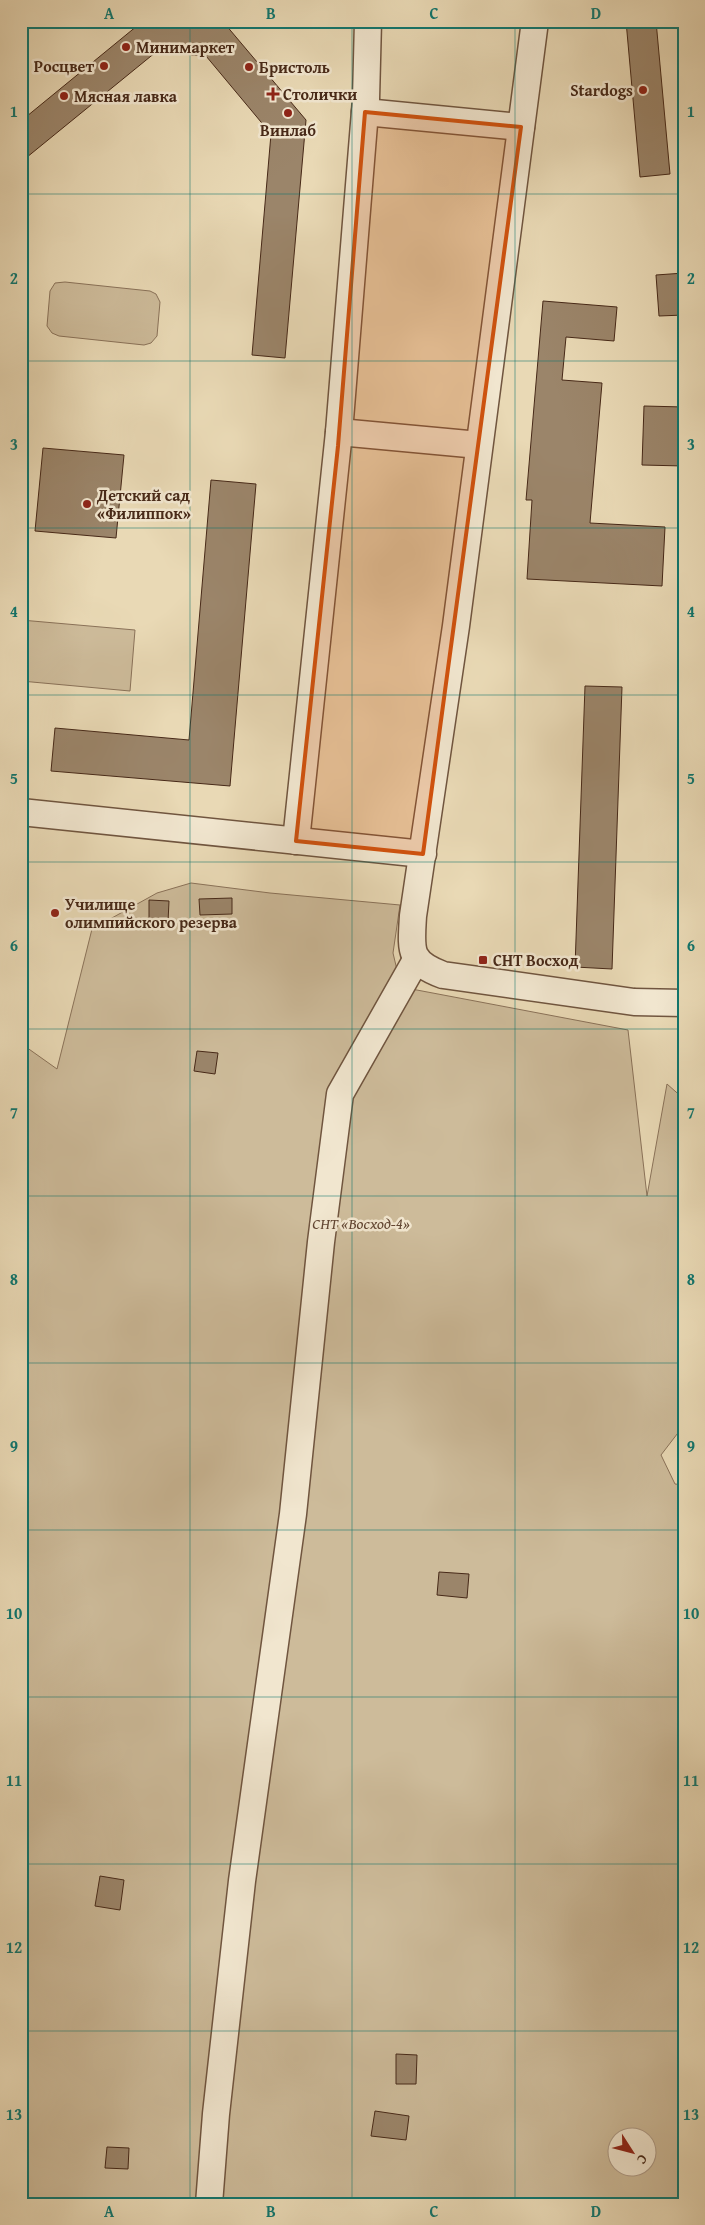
<svg xmlns="http://www.w3.org/2000/svg" width="705" height="2225" font-family="'Gentium Book Plus',serif">
<style>
.green{fill:#cdbb9a;stroke:#8a7259;fill-rule:evenodd}
.building{fill:#9b856a;stroke:#472918}
.lines{fill:none;stroke-linecap:round;stroke-linejoin:round}
.minor-casing{stroke:#70553f;stroke-width:29}
.minor{stroke:#f1e6cf;stroke-width:26}
.marked{fill:#d0520e;fill-opacity:0.2;stroke:#d0520e;stroke-width:4;stroke-linejoin:round}
.grid{fill:none;stroke:#0f766e;stroke-width:1;stroke-opacity:0.55}
.poi-dot{fill:#8f2418;stroke:#f1e6cf;stroke-width:2}
.labels{text-anchor:middle;dominant-baseline:central;stroke-width:5;stroke-linejoin:round;paint-order:stroke}
.poi-label{font-size:16px;font-weight:bold;fill:#472918;stroke:#f1e6cf;text-anchor:start}
.park-label{font-size:16px;font-style:italic;fill:#624632;stroke:#f1e6cf}
.neatline{fill:none;stroke:#0f766e;stroke-width:2}
.grid-label{font-size:16px;text-anchor:middle;font-weight:bold;fill:#0f766e}
</style>
<rect width="100%" height="100%" fill="#e9d9b5"/>
<filter id="stains"><feTurbulence type="fractalNoise" baseFrequency=".004" numOctaves="4"/><feColorMatrix values="0 0 0 0 .2 0 0 0 0 .09 0 0 0 0 .02 0 0 0 .5 -.17"/></filter>
<radialGradient id="worn" r=".72"><stop offset=".6" stop-color="#630" stop-opacity="0"/><stop offset="1" stop-color="#630" stop-opacity=".3"/></radialGradient>
<!-- green -->
<g class="green">
<polygon points="65,282 150,291 156,294 160,302 157,336 151,343 144,345 59,336 52,333 47,326 50,291 55,283"/>
<polygon points="21,620 135,630 130,691 21,681"/>
<path d="M 191,883 L 270,893 L 400,905 L 393,953 L 401,987 L 628,1030 L 647,1196 L 667,1084 L 684,1099 L 684,1425 L 661,1455 L 675,1484 L 684,1485 L 684,2204 L 21,2204 L 21,1046 L 26,1047 L 57,1069 L 92,929 L 157,893 ZM 618,2138 L 648,2138 L 648,2168 L 618,2168 Z"/>
</g>
<!-- building -->
<g class="building">
<polygon points="143,21 191,21 225,24 306,120 285,358 252,355 271,134 206,56 156,52 21,162 21,121"/>
<polygon points="626,21 656,21 670,174 640,177"/>
<polygon points="684,273 684,315 659,316 656,275"/>
<polygon points="543,301 617,307 614,341 566,337 562,380 602,383 590,523 665,527 662,586 527,579 532,500 526,500"/>
<polygon points="644,406 684,407 684,466 642,465"/>
<polygon points="43,448 124,455 116,538 35,531"/>
<polygon points="211,480 256,484 230,786 51,771 55,728 189,740"/>
<polygon points="585,686 622,687 612,969 575,967"/>
<polygon points="232,898 232,914 200,915 199,899"/>
<polygon points="149,900 169,901 168,922 149,922"/>
<polygon points="197,1051 218,1053 215,1074 194,1071"/>
<polygon points="439,1572 469,1574 467,1598 437,1595"/>
<polygon points="100,1876 124,1880 120,1910 95,1906"/>
<polygon points="396,2054 417,2055 416,2084 396,2084"/>
<polygon points="375,2111 409,2116 406,2140 371,2136"/>
<polygon points="107,2147 129,2148 128,2169 105,2168"/>
</g>
<g class="lines">
<!-- minor casing -->
<g class="minor-casing">
<g id="minor">
<path d="M 535,21 L 456,626 L 413,916 C 411,950 408,962 443,975 L 634,1002 L 684,1003"/>
<polyline points="365,112 521,127"/>
<polyline points="339,432 479,445"/>
<polyline points="21,812 423,854"/>
<polyline points="296,841 339,432 366,99 368,21"/>
<polyline points="209,2204 216,2114 242,1881 293,1514 321,1242 340,1094 416,960"/>
</g>
</g>
<!-- minor -->
<use href="#minor" class="minor"/>
</g>
<!-- marked area -->
<path class="marked" d="M 365,112 L 521,127 L 423,854 L 296,841 L 338,446 Z"/>
<!-- grid -->
<path class="grid" d="M 190,21 L 190,2204M 352,21 L 352,2204M 515,21 L 515,2204M 21,194 L 684,194M 21,361 L 684,361M 21,528 L 684,528M 21,695 L 684,695M 21,862 L 684,862M 21,1029 L 684,1029M 21,1196 L 684,1196M 21,1363 L 684,1363M 21,1530 L 684,1530M 21,1697 L 684,1697M 21,1864 L 684,1864M 21,2031 L 684,2031"/>
<!-- markers -->
<g class="poi-dot">
<circle cx="126" cy="47" r="5"/>
<circle cx="104" cy="66" r="5"/>
<circle cx="249" cy="67" r="5"/>
<circle cx="643" cy="90" r="5"/>
<path d="M270.5 86.5h5v5h5v5h-5v5h-5v-5h-5v-5h5z"/>
<circle cx="64" cy="96" r="5"/>
<circle cx="288" cy="113" r="5"/>
<circle cx="87" cy="504" r="5"/>
<circle cx="55" cy="913" r="5"/>
<rect x="478" y="955" width="10" height="10" rx="2.5"/>
</g>
<g class="labels">
<!-- poi labels -->
<g class="poi-label">
<text x="136" y="47">Минимаркет</text>
<text x="94" y="66" text-anchor="end">Росцвет</text>
<text x="259" y="67">Бристоль</text>
<text x="633" y="90" text-anchor="end">Stardogs</text>
<text x="283" y="94">Столички</text>
<text x="74" y="96">Мясная лавка</text>
<text x="288" y="130" text-anchor="middle">Винлаб</text>
<text x="97" y="495">Детский сад<tspan x="97" dy="18">«Филиппок»</tspan></text>
<text x="65" y="904">Училище<tspan x="65" dy="18">олимпийского резерва</tspan></text>
<text x="493" y="960">СНТ Восход</text>
</g>
<!-- park labels -->
<g class="park-label">
<text x="361" y="1223">СНТ «Восход-4»</text>
</g>
</g>
<!-- margin -->
<rect width="705" height="2225" fill="none" stroke="#e9d9b5" stroke-width="55"/>
<!-- north arrow -->
<g transform="translate(632 2152) rotate(126)"><circle r="24" fill="#f1e6cf" stroke="#ad9a86"/>
<path d="M0-4L9 19L0 12L-9 19Z" fill="#8f2418"/>
<text y="-8" font-size="14" font-weight="bold" text-anchor="middle" fill="#472918">С</text>
</g>
<rect x="28" y="28" width="650" height="2170" class="neatline"/>
<g class="grid-label">
<text x="109" y="19">A</text>
<text x="271" y="19">B</text>
<text x="434" y="19">C</text>
<text x="596" y="19">D</text>
<text x="14" y="117">1</text>
<text x="691" y="117">1</text>
<text x="14" y="284">2</text>
<text x="691" y="284">2</text>
<text x="14" y="450">3</text>
<text x="691" y="450">3</text>
<text x="14" y="617">4</text>
<text x="691" y="617">4</text>
<text x="14" y="784">5</text>
<text x="691" y="784">5</text>
<text x="14" y="951">6</text>
<text x="691" y="951">6</text>
<text x="14" y="1118">7</text>
<text x="691" y="1118">7</text>
<text x="14" y="1285">8</text>
<text x="691" y="1285">8</text>
<text x="14" y="1452">9</text>
<text x="691" y="1452">9</text>
<text x="14" y="1619">10</text>
<text x="691" y="1619">10</text>
<text x="14" y="1786">11</text>
<text x="691" y="1786">11</text>
<text x="14" y="1953">12</text>
<text x="691" y="1953">12</text>
<text x="14" y="2120">13</text>
<text x="691" y="2120">13</text>
<text x="109" y="2217">A</text>
<text x="271" y="2217">B</text>
<text x="434" y="2217">C</text>
<text x="596" y="2217">D</text>
</g>
<rect width="100%" height="100%" filter="url(#stains)"/>
<rect width="100%" height="100%" fill="url(#worn)"/>
</svg>
